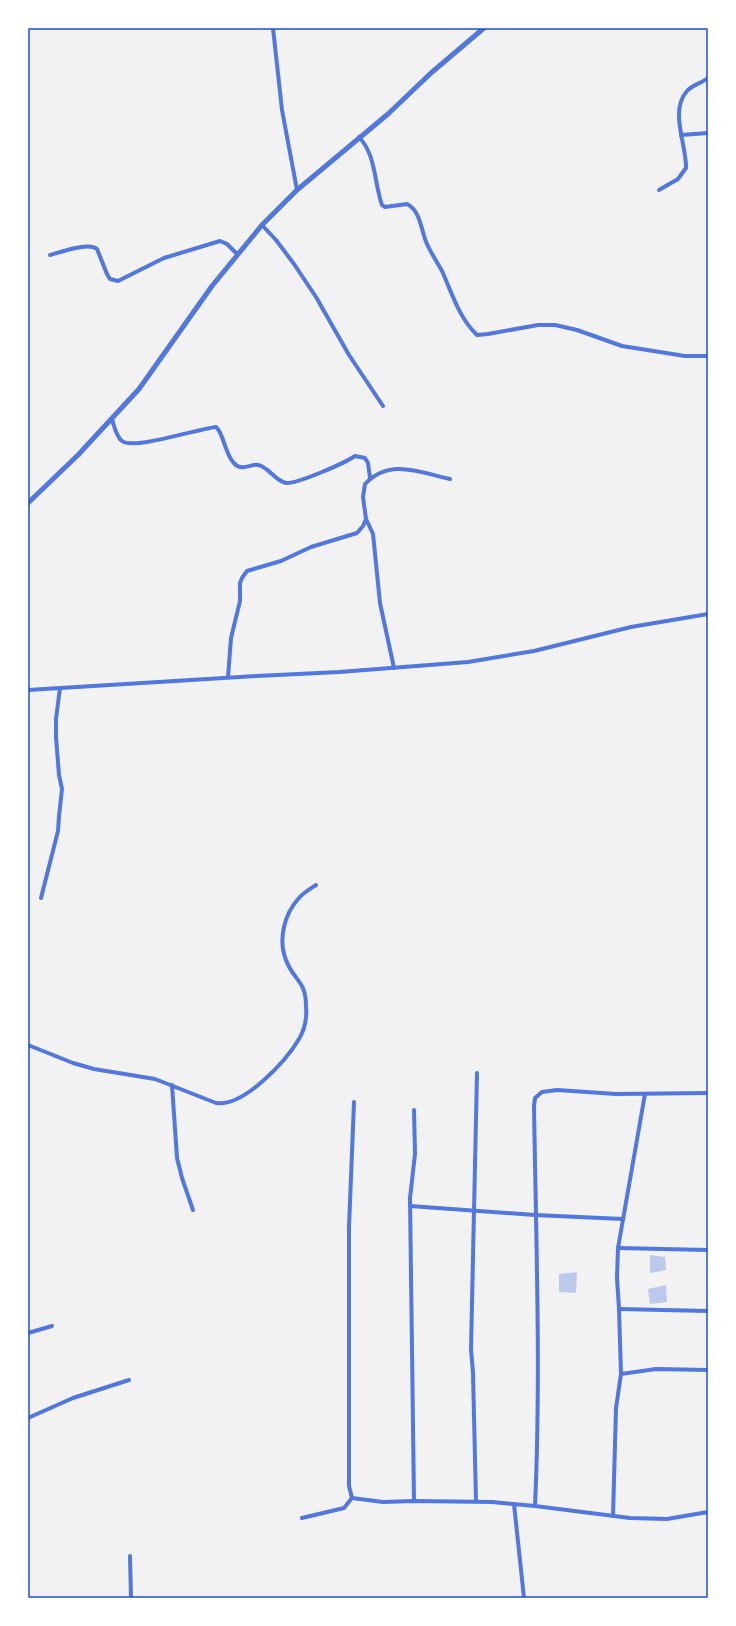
<svg xmlns="http://www.w3.org/2000/svg" width="736" height="1626" font-family="'PT Sans',sans-serif">
<style>
.building{fill:#bdc9ec}
.lines{fill:none;stroke-linecap:round;stroke-linejoin:round}
.minor{stroke:#5277de;stroke-width:4}
.tertiary{stroke:#5277de;stroke-width:5}
.neatline{fill:none;stroke:#1d4ed8;stroke-width:1.5}
</style>
<rect width="100%" height="100%" fill="#f2f2f2"/>
<!-- building -->
<g class="building">
<polygon points="650,1255 665,1257 666,1270 650,1273"/>
<polygon points="577,1272 576,1293 559,1292 559,1274"/>
<polygon points="666,1285 667,1302 650,1304 648,1289"/>
</g>
<g class="lines">
<!-- minor -->
<g class="minor">
<polyline points="273,28 282,110 297,190"/>
<polyline points="681,135 708,133"/>
<path d="M 359,137 C 376,155 374,182 382,205 L 385,207 L 407,204 C 421,211 421,231 427,244 C 431,253 437,262 442,271 C 452,293 459,318 477,335 L 488,334 L 538,325 L 555,325 L 577,330 L 622,346 L 685,356 L 708,356"/>
<path d="M 659,190 L 678,179 L 686,168 C 687,146 669,111 687,91 C 692,85 702,83 708,78"/>
<polyline points="262,225 276,240 294,264 316,297 349,355 383,406"/>
<path d="M 50,255 C 61,252 88,242 97,249 L 107,274 L 110,279 L 118,281 L 164,258 L 220,241 L 227,244 L 237,254"/>
<path d="M 112,419 C 114,426 116,436 122,441 C 134,450 197,429 216,427 C 223,432 225,453 233,462 C 241,473 252,463 258,465 C 269,467 275,481 286,483 C 297,484 345,463 355,456 L 365,458 L 368,463 L 370,478"/>
<path d="M 394,668 L 380,603 L 373,534 L 366,519 L 363,497 L 365,484 C 389,458 419,472 450,479"/>
<polyline points="228,677 231,638 240,601 240,583 242,578 247,571 281,561 311,547 357,533 363,526 366,519"/>
<polyline points="28,690 257,676 339,672 468,662 534,651 631,627 708,614"/>
<polyline points="41,898 58,831 59,816 62,789 59,775 56,737 56,719 60,688"/>
<path d="M 28,1045 L 73,1063 L 94,1069 L 155,1079 L 216,1103 C 244,1107 286,1061 299,1039 C 305,1029 307,1017 306,1006 C 306,980 293,980 286,960 C 278,940 284,914 299,898 C 303,893 310,889 316,885"/>
<polyline points="172,1085 177,1158 182,1178 193,1210"/>
<polyline points="414,1110 415,1154 410,1198 414,1501"/>
<polyline points="410,1206 535,1215 623,1219"/>
<polyline points="618,1248 708,1250"/>
<polyline points="619,1309 708,1311"/>
<polyline points="28,1333 52,1326"/>
<polyline points="621,1374 656,1369 708,1370"/>
<polyline points="28,1418 73,1398 129,1380"/>
<polyline points="352,1498 349,1486 349,1227 354,1102"/>
<polyline points="476,1501 473,1373 471,1349 477,1073"/>
<polyline points="514,1504 524,1598"/>
<path d="M 535,1506 C 541,1373 536,1239 534,1106 L 535,1098 L 542,1092 L 557,1090 L 616,1094 L 708,1093"/>
<polyline points="613,1516 616,1408 621,1374 619,1309 617,1278 618,1248 645,1094"/>
<polyline points="302,1518 344,1508 352,1498 383,1502 414,1501 492,1502 535,1506 630,1518 667,1519 708,1512"/>
<polyline points="130,1556 131,1598"/>
</g>
<!-- tertiary -->
<polyline class="tertiary" points="28,503 78,455 139,389 212,286 262,225 297,190 388,114 431,73 484,28"/>
</g>
<!-- border -->
<rect width="736" height="1626" fill="none" stroke="#ffffff" stroke-width="58"/>
<rect x="29" y="29" width="678" height="1568" class="neatline"/>
</svg>
